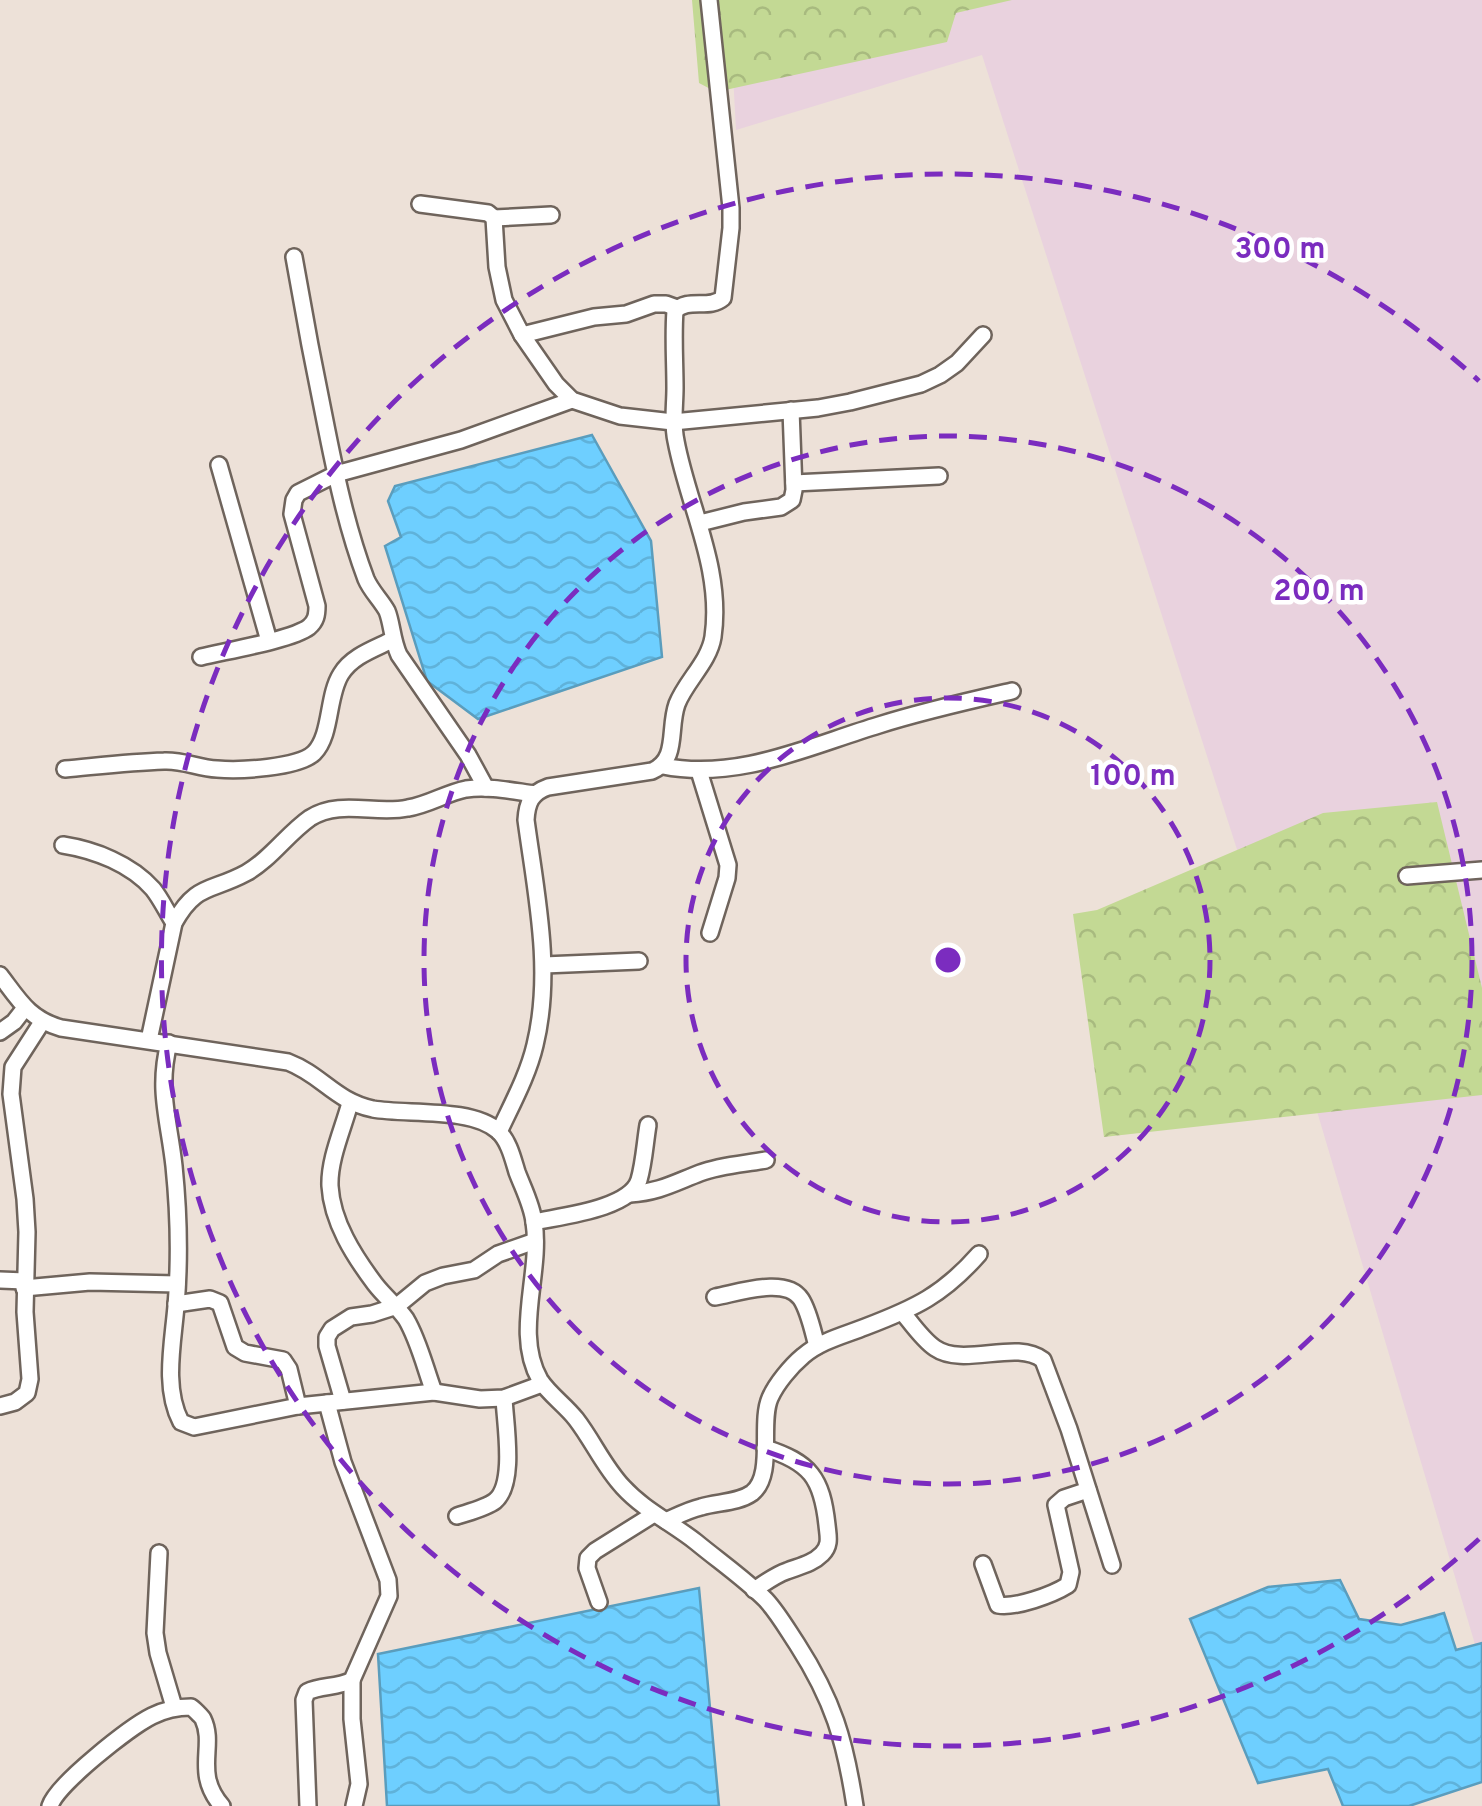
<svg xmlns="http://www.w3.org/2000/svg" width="1482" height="1806" font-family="Overpass,sans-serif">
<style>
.education{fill:#e9d2de}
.park{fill:url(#park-crowns)}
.water{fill:url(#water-waves);stroke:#5a9dbd;stroke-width:2.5}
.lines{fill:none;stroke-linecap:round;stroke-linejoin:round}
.minor-casing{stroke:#6f645c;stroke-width:20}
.minor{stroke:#fff;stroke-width:15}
.ring{fill:none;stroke:#7b2cbf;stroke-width:5;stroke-dasharray:18 12}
.centre{fill:#7b2cbf;stroke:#fff;stroke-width:5}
.ring-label{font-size:30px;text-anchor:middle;font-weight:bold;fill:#7b2cbf;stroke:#fff;stroke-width:9;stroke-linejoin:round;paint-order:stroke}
</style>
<defs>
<pattern id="park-crowns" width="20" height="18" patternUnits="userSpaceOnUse" patternTransform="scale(2.5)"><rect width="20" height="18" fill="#c3d994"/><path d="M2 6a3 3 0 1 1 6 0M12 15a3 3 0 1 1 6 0" fill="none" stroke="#a8ba7f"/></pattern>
<pattern id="water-waves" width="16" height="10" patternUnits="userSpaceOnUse" patternTransform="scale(2.5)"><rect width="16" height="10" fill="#6ecfff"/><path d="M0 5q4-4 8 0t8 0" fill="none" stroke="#5fb2da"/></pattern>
</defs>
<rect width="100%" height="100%" fill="#ede1d8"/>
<!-- education -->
<polygon class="education" points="729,0 1482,0 1482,1668 1268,946 982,55 736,130"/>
<!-- park -->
<g class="park">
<polygon points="692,0 1012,0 956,13 947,42 716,92 699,83"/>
<polygon points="1437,802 1482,988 1482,1095 1104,1137 1073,914 1097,910 1323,813"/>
</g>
<!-- water -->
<g class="water">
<polygon points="592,435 651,541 662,657 478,719 427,681 385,546 401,537 388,501 395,486"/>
<polygon points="1340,1580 1359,1619 1401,1625 1444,1613 1456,1650 1482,1643 1482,1782 1409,1806 1343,1806 1328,1769 1258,1783 1190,1619 1268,1587"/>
<polygon points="699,1588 719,1806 387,1806 378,1654"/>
</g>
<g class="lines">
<!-- minor casing -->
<g class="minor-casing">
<g id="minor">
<polyline points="420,204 488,213 494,218 497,267 504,300 522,335 556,384 572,400 620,416 673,422 818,408 850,402 921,384 940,375 957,363 983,335"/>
<polyline points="494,218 551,215"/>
<path d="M 294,257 C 304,315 315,373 327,431 C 337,481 348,531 366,579 C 371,591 381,600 387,611 C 392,623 392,640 399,655 L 468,755 L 486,788"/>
<polyline points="522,335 594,317 626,314 654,304 666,304 677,308"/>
<polyline points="219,465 269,641"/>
<polyline points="794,483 939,476"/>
<polyline points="700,523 744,512 781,507 792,500 794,490 791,410"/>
<path d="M 201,657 C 225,651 292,640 309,627 C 316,621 317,615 317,606 L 292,514 L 294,500 L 298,493 L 336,474 L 461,440 L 572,400"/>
<path d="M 663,766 C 738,781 809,746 879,725 C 923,711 968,701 1012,691"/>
<path d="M 65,769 C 98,766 131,762 164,761 C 183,760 198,768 217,769 C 239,771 298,768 314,753 C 332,735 327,696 341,674 C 352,656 374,649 392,640"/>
<polyline points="699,771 728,865 727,878 710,933"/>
<path d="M 63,845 C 95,850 131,864 153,889 C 161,899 167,912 174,923"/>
<polyline points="1407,876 1482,870"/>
<polyline points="544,965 639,961"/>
<path d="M 0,975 C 19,1000 29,1019 61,1028 L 288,1062 C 322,1075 335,1101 373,1109 C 406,1115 471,1107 498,1131 C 509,1141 513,1159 517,1172 C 523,1188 532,1205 534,1222 C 542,1273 513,1333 540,1380 C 549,1394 565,1405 576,1419 C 593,1441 604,1467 623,1487 C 644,1510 672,1523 696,1542 C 719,1561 745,1579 766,1600 C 778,1613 787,1629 797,1644 C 833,1700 845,1740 855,1806"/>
<polyline points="0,1032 14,1022 25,1008"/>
<path d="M 149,1040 L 174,923 C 196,883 211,892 246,873 C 271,859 287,834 310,818 C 340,799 376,815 408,808 C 428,805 446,793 466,789 C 489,786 512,791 535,794"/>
<path d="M 169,1043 C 157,1090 169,1120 174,1166 C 179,1215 180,1258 176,1306 C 173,1343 163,1388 181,1422 L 194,1427 L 298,1406 L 434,1392 L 480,1399 L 504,1398 L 542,1384"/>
<path d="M 350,1103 C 343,1129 329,1159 330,1186 C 332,1222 354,1256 375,1284 C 385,1297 397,1306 406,1319 C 419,1341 425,1368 434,1392"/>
<path d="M 499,1132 C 512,1104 528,1075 535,1045 C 553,971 536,894 526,820 C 527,803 531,793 548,787 L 652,771 C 679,759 668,729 677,704 C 686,681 709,662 713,637 C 723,568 688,506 676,441 C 672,423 675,406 675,388 C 675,362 673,336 675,311 C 688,297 709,310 723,298 L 731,228 L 731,208 L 709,0"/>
<path d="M 630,1194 C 659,1192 674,1183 700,1173 C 721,1165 744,1164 766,1160"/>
<path d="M 534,1222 C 561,1216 630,1209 639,1180 C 644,1163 645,1143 648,1125"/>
<polyline points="0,1280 25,1281"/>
<polyline points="24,1288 90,1282 177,1284"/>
<path d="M 715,1297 C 738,1293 786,1276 801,1299 C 809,1311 813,1332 817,1346"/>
<polyline points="176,1304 210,1299 220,1303 235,1347 245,1353 283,1360 289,1369 298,1406"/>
<path d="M 903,1313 C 912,1324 923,1340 935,1348 C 964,1368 1016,1339 1043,1360 L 1069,1429 L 1112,1565"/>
<polyline points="343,1401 327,1346 327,1337 332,1329 351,1317 372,1314 397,1306 425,1283 443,1276 474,1270 498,1254 535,1241"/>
<polyline points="0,1406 15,1402 27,1393 30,1379 25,1312 27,1232 25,1199 11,1094 13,1067 42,1022"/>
<path d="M 457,1516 C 469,1512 486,1508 495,1501 C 516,1484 505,1423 504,1398"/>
<path d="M 666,1521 C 677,1516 688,1510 701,1507 C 717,1502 738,1503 752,1493 C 775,1475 759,1423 770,1398 C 776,1384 791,1366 803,1356 C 820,1341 845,1335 865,1327 C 915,1308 943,1295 979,1254"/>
<polyline points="159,1553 155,1633 158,1653 174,1707"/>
<path d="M 983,1564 L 998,1605 C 1016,1608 1052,1595 1068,1585 L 1071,1572 L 1056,1505 L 1064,1498 L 1088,1490"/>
<path d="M 754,1590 C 765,1583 775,1575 787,1571 C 800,1566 812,1564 822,1554 C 831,1545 828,1536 827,1525 C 822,1478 810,1462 765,1448"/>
<polyline points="599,1602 587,1568 588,1558 595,1551 654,1514"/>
<polyline points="352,1680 352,1719 359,1784 354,1806"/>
<path d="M 50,1806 C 57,1784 130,1727 152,1716 C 166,1709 177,1707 191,1707 C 193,1708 202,1717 203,1719 C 216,1746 193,1773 222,1806"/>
<path d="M 308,1806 L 304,1700 L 307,1692 C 321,1685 337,1688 352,1680 L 389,1596 L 388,1580 L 343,1462 L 327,1403"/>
</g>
</g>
<!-- minor -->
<use href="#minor" class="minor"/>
</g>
<!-- distance rings -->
<g class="ring">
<circle cx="948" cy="960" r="262"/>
<circle cx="948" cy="960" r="524"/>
<path d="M1479 1539A786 786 0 1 1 1479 381"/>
</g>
<circle cx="948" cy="960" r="15" class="centre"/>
<g class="ring-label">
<text x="1280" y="258">300 m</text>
<text x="1319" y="600">200 m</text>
<text x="1133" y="785">100 m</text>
</g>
</svg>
